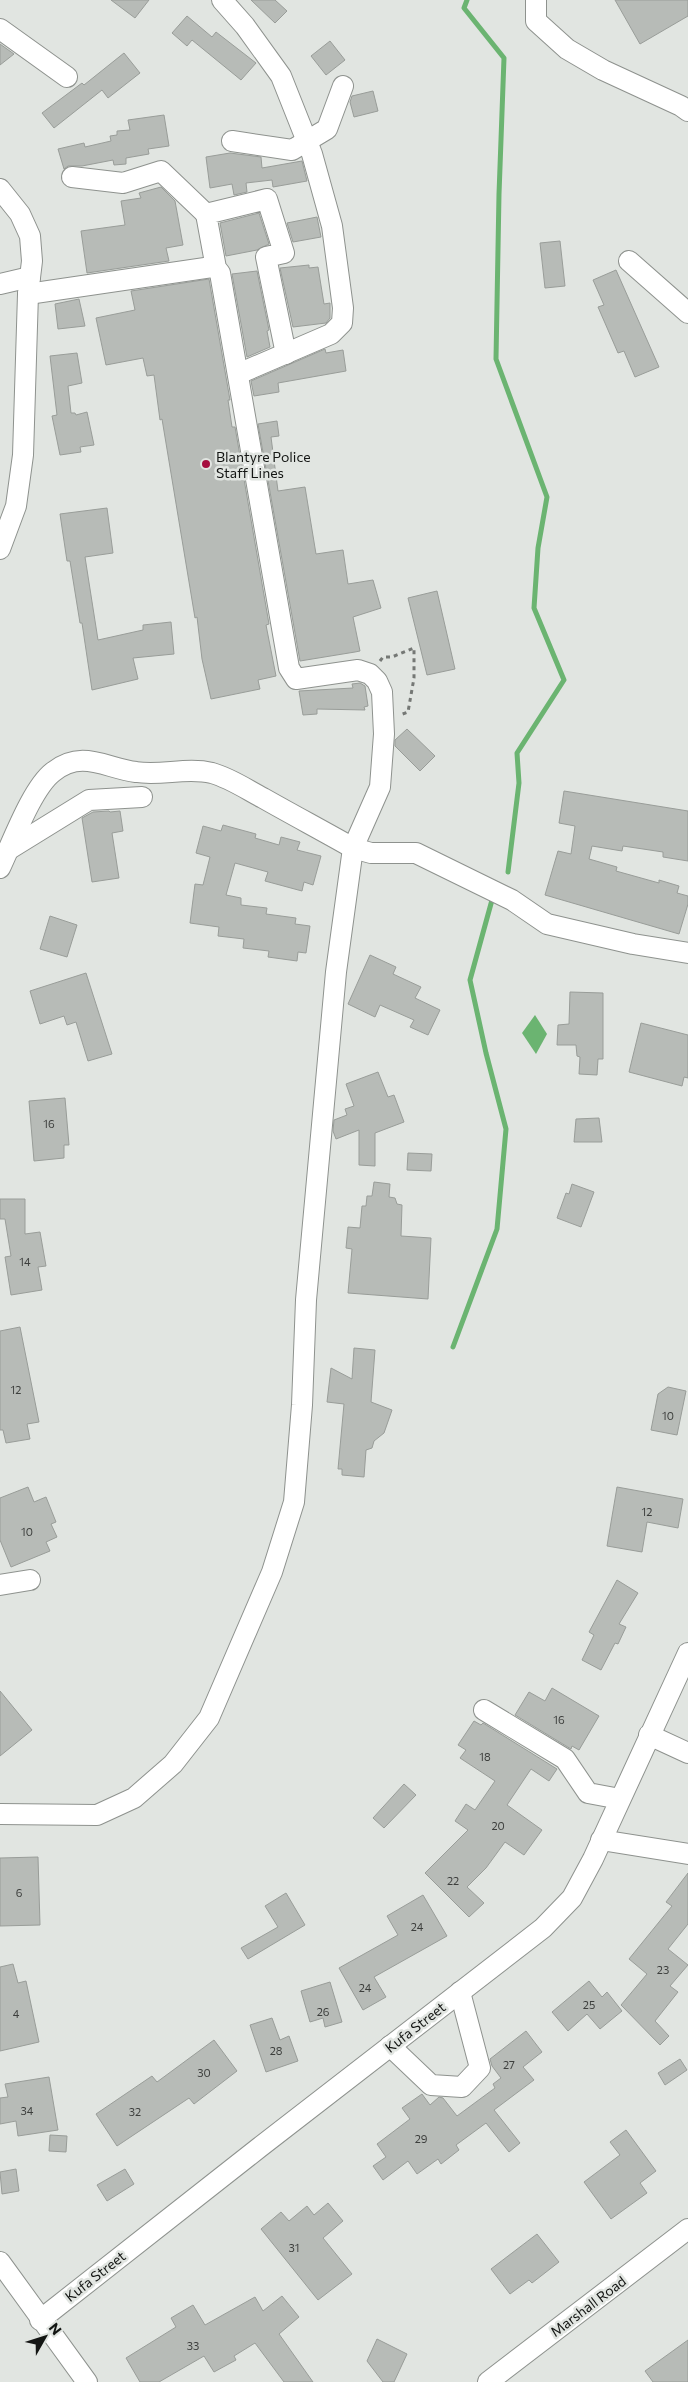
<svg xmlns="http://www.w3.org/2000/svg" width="688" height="2382" font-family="Commissioner,sans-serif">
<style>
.water{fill:#6bb471}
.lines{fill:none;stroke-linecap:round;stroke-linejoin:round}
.stream{stroke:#6bb471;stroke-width:5}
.building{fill:#b7bbb7;stroke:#999d99}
.minor-casing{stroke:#8e928e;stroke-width:22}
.path{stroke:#757875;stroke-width:3;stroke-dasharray:4 4;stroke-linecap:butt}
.minor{stroke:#fff;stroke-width:20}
.poi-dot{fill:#a60e3f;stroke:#e1e5e1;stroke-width:2}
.labels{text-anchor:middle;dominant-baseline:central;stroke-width:5;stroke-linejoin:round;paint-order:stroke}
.number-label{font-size:11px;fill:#3d3f3d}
.poi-label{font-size:14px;fill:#141614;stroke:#e1e5e1;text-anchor:start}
.street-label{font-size:14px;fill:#141614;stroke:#e1e5e1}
</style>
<rect width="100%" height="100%" fill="#e1e5e1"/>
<!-- water -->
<polygon class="water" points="535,1015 547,1034 536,1054 522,1033"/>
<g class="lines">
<!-- stream -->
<g class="stream">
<polyline points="467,0 464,8 504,58 499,194 496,359 547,497 538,548 534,608 564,680 517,753 519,783 508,872"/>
<polyline points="453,1347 497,1229 506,1129 486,1053 470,980 492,900"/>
</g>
</g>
<!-- building -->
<g class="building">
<polygon points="111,0 149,0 135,18"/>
<polygon points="251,0 275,0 287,11 275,23"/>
<polygon points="615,0 688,0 688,16 640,44"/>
<polygon points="187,16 212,37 216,32 256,63 241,80 192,40 187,46 172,33"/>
<polygon points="330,41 345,60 326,75 311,56"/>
<polygon points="0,44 14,54 0,65"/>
<polygon points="124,53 140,73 108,98 102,90 54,128 42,113 82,83 84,85"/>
<polygon points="373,91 378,111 354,117 350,102 352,96"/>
<polygon points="164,115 169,146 148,149 149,154 126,158 126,164 114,165 113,160 82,166 68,166 64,169 58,149 84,143 85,147 111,141 110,136 117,135 117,131 130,130 128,120"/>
<polygon points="230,153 261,157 262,168 302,161 307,181 273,187 272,180 246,183 247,192 234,195 232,184 210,188 206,157"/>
<polygon points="161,187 175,201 183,245 166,248 169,261 87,273 81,231 125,225 121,201 141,198 139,193"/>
<polygon points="259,213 269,244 257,250 226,256 220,223"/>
<polygon points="317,217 321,237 293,242 287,223"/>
<polygon points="560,241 565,286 545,288 540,243"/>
<polygon points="309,265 309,268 318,267 324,304 330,303 330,318 326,323 293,327 280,268"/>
<polygon points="616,270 659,367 635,377 624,351 618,353 598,307 604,305 593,280"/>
<polygon points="257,271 269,330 267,331 270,347 247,357 232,274"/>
<polygon points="209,279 230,400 228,400 232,427 235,427 269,624 266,625 276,676 258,680 260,689 211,699 202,659 197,617 195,618 162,419 160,420 154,375 147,376 143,358 106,365 96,318 135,310 131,291"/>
<polygon points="79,299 85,326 58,329 55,304"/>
<polygon points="325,349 326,353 343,350 346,371 278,383 279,392 254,396 251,381"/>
<polygon points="77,353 82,383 68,386 71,413 75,413 76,415 87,412 94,445 80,447 81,452 60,455 52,416 57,415 50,356"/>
<polygon points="277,421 279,436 271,437 278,491 305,487 316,554 343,550 348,584 373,580 381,608 353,617 360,651 355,652 300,661 258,424"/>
<polygon points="107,508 113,553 85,557 98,640 143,630 143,625 171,622 174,654 133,658 138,679 92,690 82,623 80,623 70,561 67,561 60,514"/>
<polygon points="437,591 455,669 427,675 408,598"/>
<polygon points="360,683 365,686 368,706 364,707 365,710 317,709 317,714 303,715 299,691 353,688 352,684"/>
<polygon points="407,729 435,756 420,771 395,746 395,740"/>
<polygon points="564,791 688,811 688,861 663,857 663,852 623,846 622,851 592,846 589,859 617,867 616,871 659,883 659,880 679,886 677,893 688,896 688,904 679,934 545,895 558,851 571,854 575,826 559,823"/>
<polygon points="109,811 110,812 120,811 123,831 112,833 119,878 92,882 82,818 93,812"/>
<polygon points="223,825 256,834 255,838 279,845 281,837 300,842 297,850 321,856 313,885 304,882 302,891 265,881 268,872 235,863 226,895 241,898 241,905 267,908 266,914 296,918 295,924 310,926 306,953 298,952 297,961 268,957 269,951 243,948 244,939 218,936 219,927 190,923 195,884 203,885 210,857 196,853 203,826 221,831"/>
<polygon points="50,916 77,925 67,957 40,949"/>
<polygon points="370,955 396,967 393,974 421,987 415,998 440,1010 428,1035 410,1027 414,1020 380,1005 375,1017 348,1004"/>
<polygon points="86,973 112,1054 88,1061 76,1022 67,1025 64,1016 40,1024 30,991"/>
<polygon points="570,992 603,993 603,1059 598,1059 597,1075 579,1074 580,1057 577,1056 576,1045 557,1045 558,1025 569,1024"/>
<polygon points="641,1023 688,1035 688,1078 684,1077 682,1086 629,1072"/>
<polygon points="378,1072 388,1097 394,1095 404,1122 375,1133 375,1166 359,1165 359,1130 336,1139 333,1131 334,1120 347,1115 345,1109 354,1106 346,1084"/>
<polygon points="65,1098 69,1145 64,1145 64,1158 34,1161 29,1101"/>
<polygon points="599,1118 602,1142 574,1142 576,1119"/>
<polygon points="408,1153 432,1154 431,1171 407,1170"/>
<polygon points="374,1182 390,1184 389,1197 395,1198 397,1204 402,1205 401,1236 431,1238 428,1299 348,1293 352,1249 346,1248 348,1227 360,1228 362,1206 366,1206 367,1196 372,1196"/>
<polygon points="572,1184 594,1192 581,1227 557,1218 566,1193 569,1194"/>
<polygon points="0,1199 25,1199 25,1234 40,1232 46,1266 38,1267 42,1290 11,1295 5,1257 11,1256 5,1219 0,1219"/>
<polygon points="20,1327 39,1422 27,1424 30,1439 6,1443 3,1430 0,1430 0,1331"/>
<polygon points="354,1348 375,1350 371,1402 392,1410 384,1433 374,1441 372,1448 366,1450 364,1477 342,1475 342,1469 338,1469 344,1404 327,1402 331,1368 352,1379"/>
<polygon points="668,1387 686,1391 677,1435 651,1430 658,1394"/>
<polygon points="28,1487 34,1502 46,1497 56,1522 51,1524 57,1537 46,1542 50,1551 11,1567 0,1540 0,1498"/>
<polygon points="617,1487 683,1499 678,1528 647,1522 642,1552 607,1546"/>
<polygon points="617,1580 638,1593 619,1624 626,1627 618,1644 615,1643 601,1670 582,1660 594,1635 589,1632"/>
<polygon points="552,1688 599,1716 579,1750 572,1746 571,1749 515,1715 529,1692 545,1701"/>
<polygon points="0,1691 32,1730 0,1756"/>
<polygon points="474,1721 481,1725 483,1723 557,1769 549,1781 531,1769 507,1805 542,1830 524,1855 505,1842 486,1868 467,1887 484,1903 469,1917 425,1873 468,1830 455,1821 466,1804 475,1810 495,1781 460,1758 466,1750 458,1745"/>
<polygon points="404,1784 416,1795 384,1828 373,1818"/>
<polygon points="38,1857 40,1925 0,1926 0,1858"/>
<polygon points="688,1873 688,1924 668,1949 688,1965 670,1986 678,1992 655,2021 669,2036 660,2045 621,2005 647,1974 629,1959 672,1906 666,1902"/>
<polygon points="286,1893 305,1925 248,1959 241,1948 278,1927 265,1906"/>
<polygon points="423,1895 447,1936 374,1977 386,1997 363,2010 339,1968 398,1935 387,1916"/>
<polygon points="13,1964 18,1983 26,1981 39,2042 0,2051 0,1967"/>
<polygon points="589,1981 602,1997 607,1992 622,2011 600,2029 587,2014 568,2031 552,2012"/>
<polygon points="330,1982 342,2022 325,2027 323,2018 310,2022 301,1991"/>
<polygon points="272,2018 280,2040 289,2036 298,2061 266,2072 250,2025"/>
<polygon points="526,2031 542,2052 523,2067 534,2080 494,2110 520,2143 509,2152 486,2123 456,2145 459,2150 441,2164 438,2159 417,2174 408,2161 383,2180 373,2166 386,2157 377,2144 410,2119 402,2108 422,2094 430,2105 439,2097 443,2098 457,2116 495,2088 493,2084 501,2078 492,2066 490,2059"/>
<polygon points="214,2040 237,2071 194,2104 189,2098 117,2146 96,2114 152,2076 157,2082"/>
<polygon points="680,2059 687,2070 665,2085 658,2073"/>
<polygon points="49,2077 58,2130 18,2136 16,2121 0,2124 0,2098 8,2097 5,2084"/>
<polygon points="626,2130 656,2171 640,2183 647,2193 611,2219 584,2182 620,2155 610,2142"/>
<polygon points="50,2135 67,2136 66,2152 49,2151"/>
<polygon points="16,2169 19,2191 2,2194 0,2172"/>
<polygon points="125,2169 134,2184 107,2201 97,2185"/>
<polygon points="328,2203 343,2221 323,2238 352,2274 318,2300 261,2229 281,2212 289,2221 307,2206 314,2215"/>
<polygon points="537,2234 559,2262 532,2283 529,2280 510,2294 491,2269"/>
<polygon points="282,2296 299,2317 279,2334 313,2382 284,2382 255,2343 234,2356 236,2360 214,2372 204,2356 159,2382 140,2382 126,2358 176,2327 171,2318 193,2305 205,2325 255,2297 263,2311"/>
<polygon points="377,2339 407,2354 394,2382 383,2382 367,2361"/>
<polygon points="688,2340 688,2382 653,2382 645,2371"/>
</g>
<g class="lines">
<!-- minor casing -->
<g class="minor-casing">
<g id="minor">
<polyline points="222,0 245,26 281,76 312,154 332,226 343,308 342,323 331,334 238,374"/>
<polyline points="536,0 536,21 567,49 603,70 681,106 688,111"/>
<polyline points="0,29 67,77"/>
<polyline points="232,141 292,150 327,129 343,86"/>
<polyline points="72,177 123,183 161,171 206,214"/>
<polyline points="0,189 20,214 30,236 32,261 28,294 23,455 16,506 0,549"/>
<polyline points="629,261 688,313"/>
<polyline points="0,284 30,277"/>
<polyline points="28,294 212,267 216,268"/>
<polyline points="8,850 89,800 142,797"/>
<path d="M 0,868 C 12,843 32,788 53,772 C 82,749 105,768 136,772 C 161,776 187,767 212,773 C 230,778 246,789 263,798 C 293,815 323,831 353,848 L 371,853 L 416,853 L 512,900 L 547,924 L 633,944 L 688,953"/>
<polyline points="0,1585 30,1580"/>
<polyline points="484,1710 565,1759 588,1793 620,1799"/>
<polyline points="649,1735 688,1753"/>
<polyline points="0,1814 97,1815 134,1798 173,1764 209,1718 272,1572 294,1502 302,1405 306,1300 336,972 353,848 380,787 384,734 382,692 377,681 370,674 358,670 296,679 289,668 220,273 216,268 206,214 267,199 284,253 266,257 286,354"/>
<polyline points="601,1840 688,1854"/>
<polyline points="390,2046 431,2085 462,2087 480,2068 460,1992"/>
<polyline points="0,2262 87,2382"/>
<polyline points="40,2320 260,2147 543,1928 572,1898 593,1859 688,1653"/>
<polyline points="488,2382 688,2229"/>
</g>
</g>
<!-- path -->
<polyline class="path" points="380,661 383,657 392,657 414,648 414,678 408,712 400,715"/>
<!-- minor -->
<use href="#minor" class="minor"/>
</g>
<!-- markers -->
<circle class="poi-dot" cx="206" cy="464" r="5"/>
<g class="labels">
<!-- number labels -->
<g class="number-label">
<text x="49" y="1123">16</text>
<text x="25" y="1261">14</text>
<text x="16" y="1389">12</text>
<text x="668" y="1415">10</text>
<text x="647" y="1511">12</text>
<text x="27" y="1531">10</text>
<text x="559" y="1719">16</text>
<text x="485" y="1756">18</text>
<text x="498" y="1825">20</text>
<text x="453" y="1880">22</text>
<text x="19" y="1892">6</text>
<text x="417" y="1926">24</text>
<text x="663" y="1969">23</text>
<text x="365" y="1987">24</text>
<text x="589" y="2004">25</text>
<text x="323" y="2011">26</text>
<text x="16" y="2013">4</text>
<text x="276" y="2050">28</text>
<text x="509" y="2064">27</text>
<text x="204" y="2072">30</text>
<text x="27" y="2110">34</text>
<text x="135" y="2111">32</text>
<text x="421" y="2138">29</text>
<text x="294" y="2247">31</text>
<text x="193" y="2345">33</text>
</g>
<!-- poi labels -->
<g class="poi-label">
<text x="216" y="456">Blantyre Police<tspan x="216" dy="16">Staff Lines</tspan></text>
</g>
<!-- street labels -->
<g class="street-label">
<text transform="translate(415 2027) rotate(-38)">Kufa Street</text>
<text transform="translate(95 2276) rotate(-38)">Kufa Street</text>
<text transform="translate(588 2306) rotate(-37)">Marshall Road</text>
</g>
</g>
<!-- north arrow -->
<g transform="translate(45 2337) rotate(51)" stroke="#e1e5e1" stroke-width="4" paint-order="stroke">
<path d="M0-4L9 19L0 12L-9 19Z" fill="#141614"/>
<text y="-8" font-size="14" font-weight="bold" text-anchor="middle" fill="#141614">N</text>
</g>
</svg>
